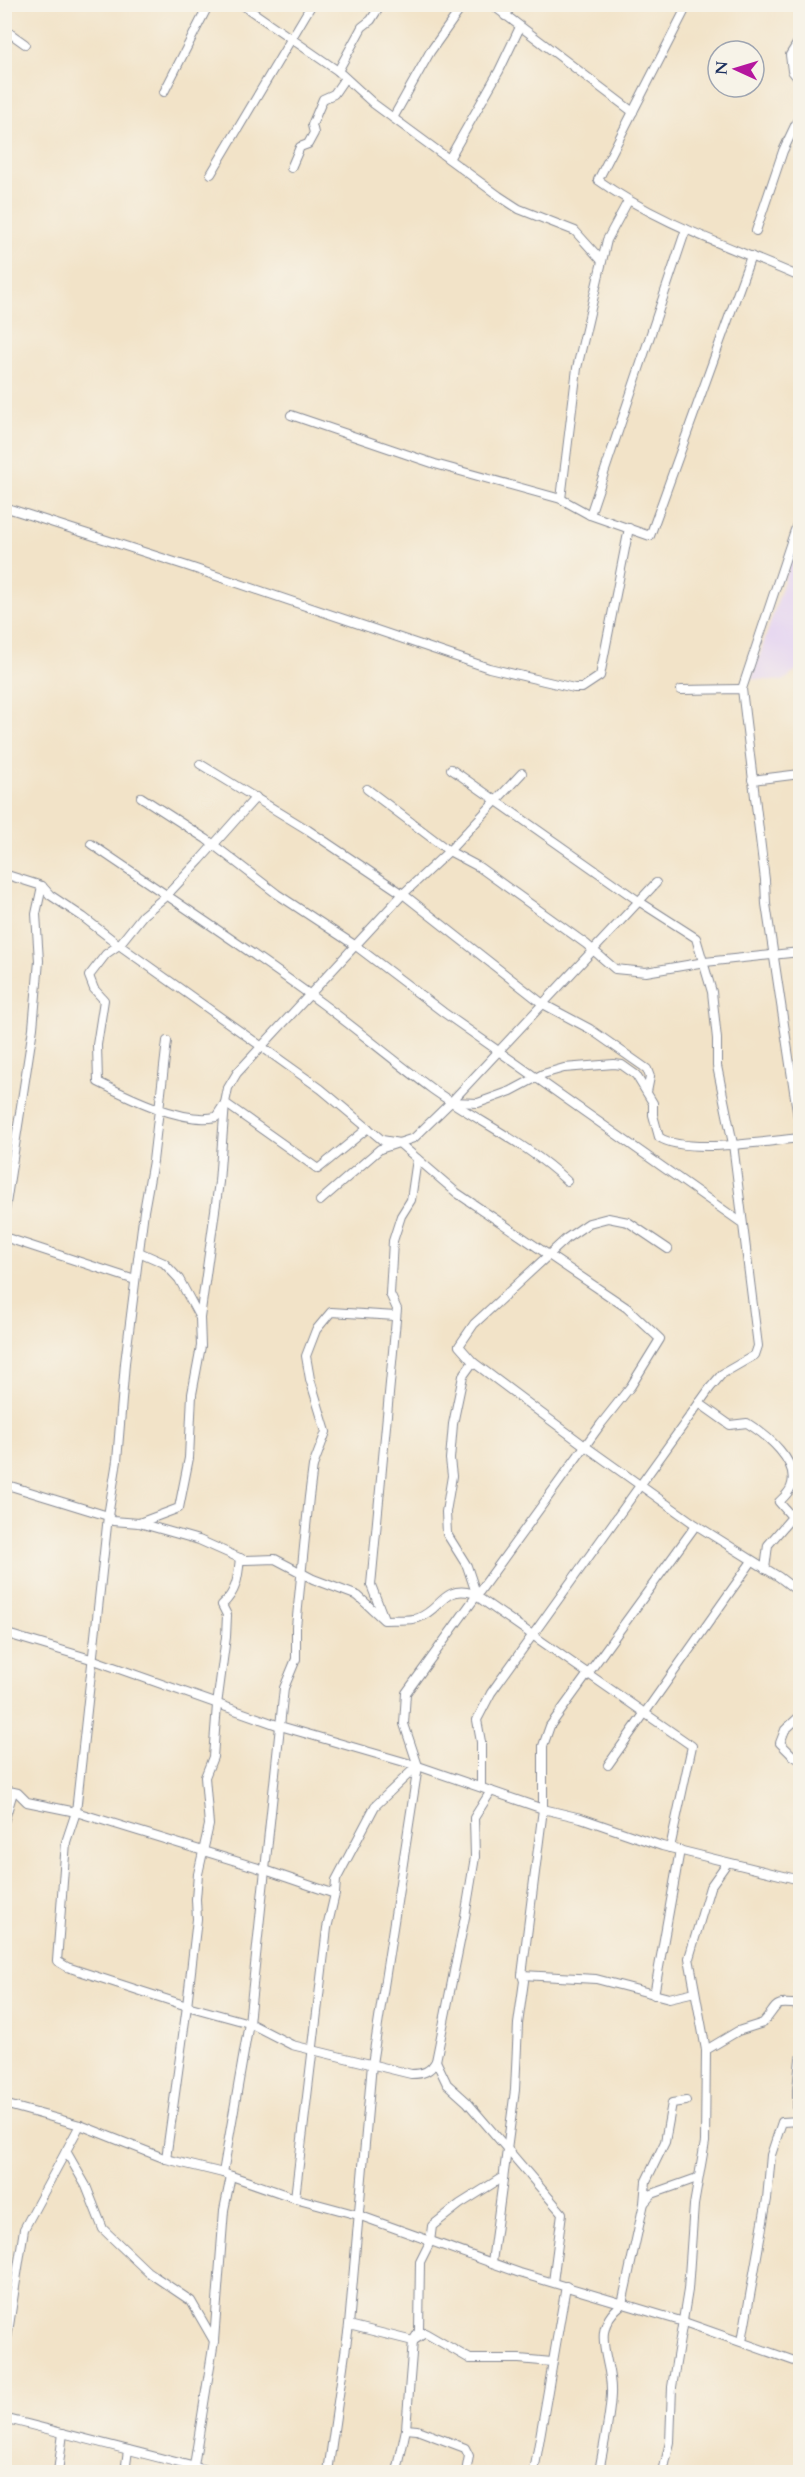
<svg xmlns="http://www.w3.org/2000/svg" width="805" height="2477" font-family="Cardo,serif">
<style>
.built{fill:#e4d3f2}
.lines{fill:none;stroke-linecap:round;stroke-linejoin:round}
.street-casing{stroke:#868993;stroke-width:10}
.street{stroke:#fff;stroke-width:8}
</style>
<rect width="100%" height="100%" fill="#f7f3e8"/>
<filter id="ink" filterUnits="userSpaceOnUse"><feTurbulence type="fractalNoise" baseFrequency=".0167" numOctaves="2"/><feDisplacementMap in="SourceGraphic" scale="12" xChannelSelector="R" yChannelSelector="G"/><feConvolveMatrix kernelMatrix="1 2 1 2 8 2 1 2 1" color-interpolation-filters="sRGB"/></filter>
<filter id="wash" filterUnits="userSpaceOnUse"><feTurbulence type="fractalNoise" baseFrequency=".008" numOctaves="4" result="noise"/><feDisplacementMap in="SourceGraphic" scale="24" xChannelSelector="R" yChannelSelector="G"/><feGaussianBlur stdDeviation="1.35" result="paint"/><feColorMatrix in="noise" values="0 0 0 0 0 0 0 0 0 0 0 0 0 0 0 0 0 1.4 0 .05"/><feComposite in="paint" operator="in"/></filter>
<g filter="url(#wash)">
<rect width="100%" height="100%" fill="#f2e3c8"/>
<!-- built -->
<polygon class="built" points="800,532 800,668 783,681 752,679"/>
</g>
<g filter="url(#ink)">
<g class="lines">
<!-- street casing -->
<g class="street-casing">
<g id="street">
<polyline points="241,4 338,71 374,104 499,196 519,209 575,231 602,261"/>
<polyline points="491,4 633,112"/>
<path d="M 688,4 L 598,180 C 659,224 732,247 800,277"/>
<polyline points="505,16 513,4"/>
<polyline points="4,29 25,44"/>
<polyline points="800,39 790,55 792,71 800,81"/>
<polyline points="338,71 362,27 371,20 381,4"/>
<polyline points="164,92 209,4"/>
<polyline points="393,118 430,52 464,4"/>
<polyline points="449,159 499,71 520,27"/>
<polyline points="291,168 300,147 308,144 314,133 312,125 323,99 334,94 345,78"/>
<polyline points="211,174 312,4"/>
<polyline points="756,231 783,151 800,115"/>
<polyline points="291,415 435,464 561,499 590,515 650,536 751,256"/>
<polyline points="561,499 577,368 607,240 628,201"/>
<polyline points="4,507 187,566 489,668 574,688 582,688 600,676 629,528"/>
<polyline points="590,515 686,229"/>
<polyline points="742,689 800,515"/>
<polyline points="681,690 742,689 765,880 766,904 800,1131"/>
<polyline points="200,764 308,830 403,894 543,1004 590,1029 647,1069 650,1077 647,1092"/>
<polyline points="451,769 640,902 696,938 712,992 717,1039 717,1066 733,1144 758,1346 755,1355 722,1374 710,1388 491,1693 477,1720 481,1742 481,1787"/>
<polyline points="752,780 800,774"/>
<polyline points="367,789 449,851 479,867 586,944 615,969 646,972 705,962 800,952"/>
<polyline points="141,797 206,839 277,894 356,946 443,1012 742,1223"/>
<path d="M 91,844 C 164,894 238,942 309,994 C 351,1024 390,1058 432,1089 C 477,1121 527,1143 567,1181"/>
<polyline points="4,874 42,886 50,895 83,917 119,945 321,1089 382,1140 399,1143 457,1193 627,1308 660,1339 631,1386 601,1424 406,1693 404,1724 418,1766 372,2064 349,2325 328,2472"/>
<path d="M 167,1041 L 153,1161 L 144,1211 L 125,1363 L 117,1461 L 108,1516 L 76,1812 L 66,1842 L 57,1961 L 67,1967 L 187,2006 L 249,2023 L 292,2045 L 411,2074 C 423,2074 430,2072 436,2061 L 465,1917 L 475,1857 L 474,1818 L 491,1791"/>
<polyline points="451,1102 656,883"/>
<polyline points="368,1128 318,1169 225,1103 228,1088 237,1073 403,894 449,851 522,773"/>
<path d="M 320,1201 L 380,1149 L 414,1138 L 451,1102 L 478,1103 L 511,1091 L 543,1074 L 564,1068 L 614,1064 L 622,1065 L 636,1075 L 653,1103 L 653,1115 L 659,1137 C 684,1155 769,1141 800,1138"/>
<polyline points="4,1217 33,1028 39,961 36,914 42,886"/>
<polyline points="4,1237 135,1280"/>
<polyline points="668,1249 628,1222 608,1218 589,1223 567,1238 474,1324 459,1346 473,1362 585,1446 696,1525 779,1577 800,1593"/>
<polyline points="139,1252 164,1263 179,1279 200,1318 201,1346 192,1394 189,1458 179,1508 139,1523"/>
<path d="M 200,1318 L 219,1182 L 225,1103 L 216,1117 C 182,1124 128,1097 98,1082 L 97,1045 L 104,1000 L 94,989 L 89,976 L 106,954 L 119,945 L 143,915 L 166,896 L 200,860 L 256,797"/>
<polyline points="473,1362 463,1376 453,1424 450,1459 452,1476 446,1512 447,1534 467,1566 477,1596"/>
<path d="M 699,1403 L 730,1425 L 747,1423 C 765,1434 801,1462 791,1487 C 789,1493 783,1498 779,1502 L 792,1517 L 768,1545 L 765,1569"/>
<path d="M 4,1484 L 108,1516 L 113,1521 L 139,1523 L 199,1540 L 244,1560 L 275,1559 L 313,1579 L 358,1596 L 384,1620 C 394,1619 409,1621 418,1618 C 441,1610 443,1585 472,1593 L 692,1746 L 670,1848"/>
<polyline points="383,1616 371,1585 397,1309 390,1294 393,1241 401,1216 411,1200 417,1159"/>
<polyline points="4,1633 91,1659 280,1726 418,1766 543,1809 581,1818 662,1846 800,1880"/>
<polyline points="800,1716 785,1730 780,1743 792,1755 800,1760"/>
<polyline points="608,1765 752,1561"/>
<polyline points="4,1790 18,1793 27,1802 76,1812 265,1870 335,1894 336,1880 375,1806 417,1766"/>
<polyline points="4,1822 13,1792"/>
<polyline points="522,1975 596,1979 669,1998 695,1992"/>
<polyline points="654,1995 680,1850"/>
<path d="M 706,2050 L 738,2031 L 763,2023 C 779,2005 772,2001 800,2005"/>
<polyline points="436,2061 447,2084 467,2102 562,2213 553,2282"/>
<polyline points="4,2104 80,2125 166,2159 223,2173 295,2198 358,2215 520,2273 684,2322 800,2363"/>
<polyline points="797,2121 797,2090 800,2059"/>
<polyline points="66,2151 86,2186 103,2229 148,2272 191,2301 214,2341"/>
<path d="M 166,2159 L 187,2006 L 197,1919 L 196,1899 L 198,1874 L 209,1825 L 205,1777 L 213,1757 L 217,1705 L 226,1637 L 227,1615 L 222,1605 C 237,1591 238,1578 240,1558"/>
<polyline points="223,2173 249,2023 284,1688 296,1659 296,1627 309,1497 313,1466 326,1432 310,1379 306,1356 316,1330 331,1312 396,1316"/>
<polyline points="295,2198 327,1928 335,1894"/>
<polyline points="645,2202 652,2194 697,2178"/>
<polyline points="492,2262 515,2090 518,2024 524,1981 522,1975 543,1809 543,1746 550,1726 696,1525"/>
<polyline points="349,2325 413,2341 425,2333 470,2359 519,2359 552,2362"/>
<polyline points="742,2341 767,2199 771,2155 782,2122 800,2121"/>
<polyline points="4,2358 24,2229 80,2125"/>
<polyline points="4,2418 215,2472"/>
<polyline points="406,2429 417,2430 465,2448 469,2456 466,2472"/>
<polyline points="58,2472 63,2433"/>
<polyline points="125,2472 128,2450"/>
<polyline points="193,2472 214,2341 224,2210 231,2176"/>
<polyline points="397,2472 406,2429 413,2341 419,2331 420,2262 430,2242 432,2226 460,2204 503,2177"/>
<polyline points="534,2472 566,2286"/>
<path d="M 599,2472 C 603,2447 610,2420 611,2394 C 613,2359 587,2332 622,2304 L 644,2203 L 646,2181 L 665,2142 L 672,2103 L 686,2101"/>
<polyline points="663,2472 670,2442 672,2387 688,2290 694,2205 705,2142 706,2050 689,1958 710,1887 727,1863"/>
</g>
</g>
<!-- street -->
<use href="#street" class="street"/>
</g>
</g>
<!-- margin -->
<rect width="805" height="2477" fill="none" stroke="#f7f3e8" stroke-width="24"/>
<!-- north arrow -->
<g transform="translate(736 69) rotate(274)"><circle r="28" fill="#f7f3e8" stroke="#9fa5b1" stroke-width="1.5"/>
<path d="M0-4.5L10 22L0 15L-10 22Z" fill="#b5179e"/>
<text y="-9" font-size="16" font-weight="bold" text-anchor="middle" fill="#1b2f5e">N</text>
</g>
</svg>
